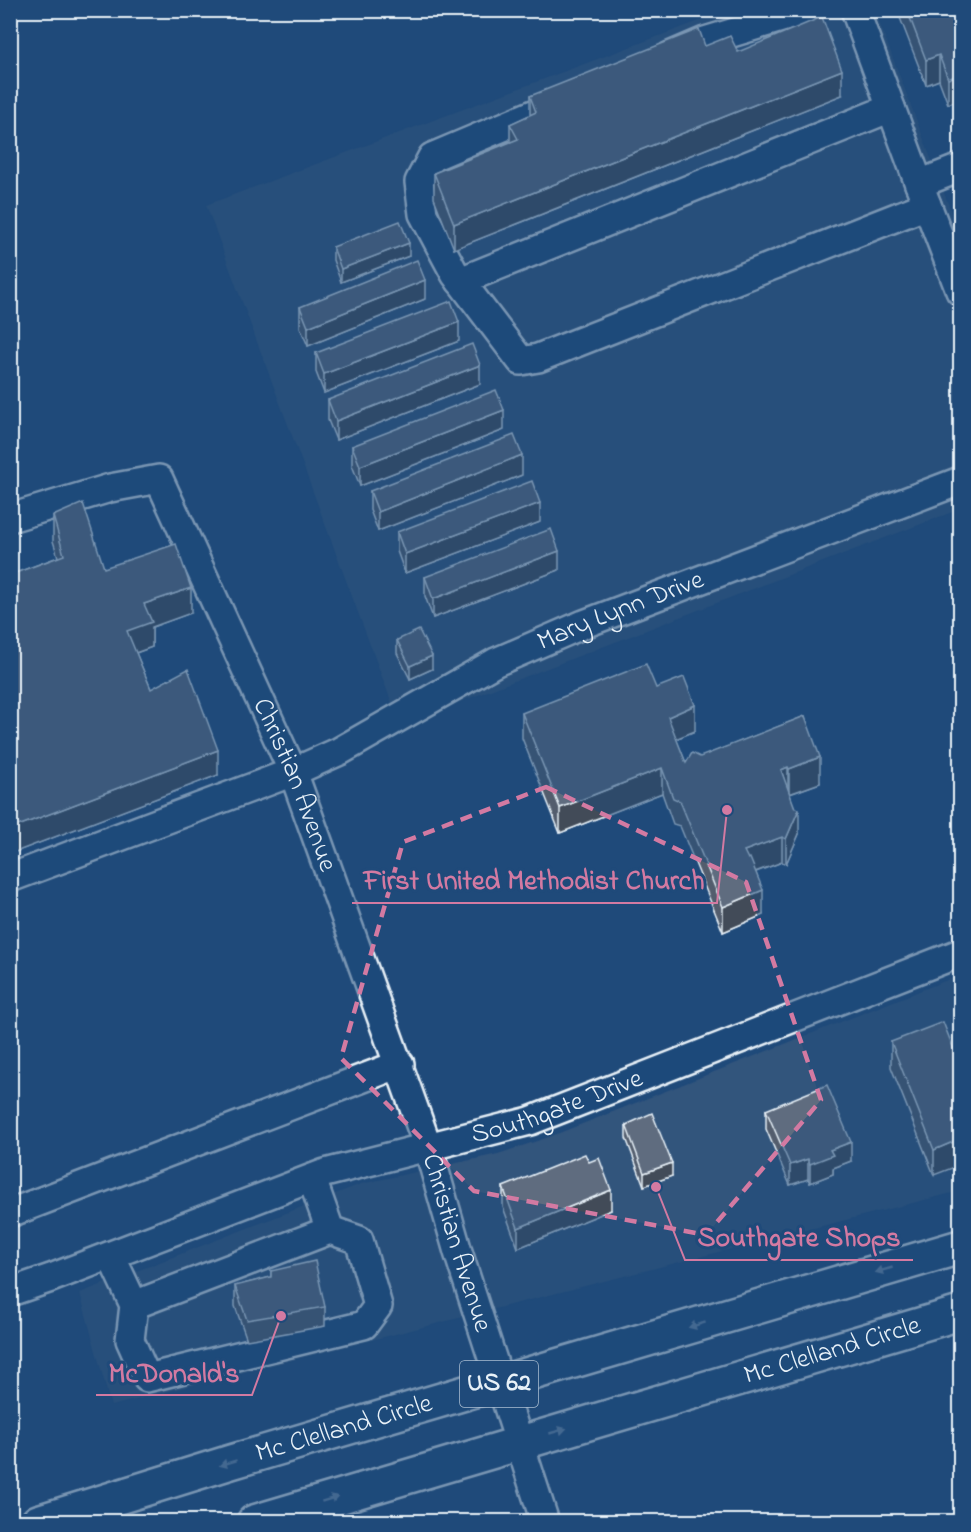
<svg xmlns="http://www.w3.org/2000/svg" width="971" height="1532" font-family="'Indie Flower',sans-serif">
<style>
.built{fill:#32547c}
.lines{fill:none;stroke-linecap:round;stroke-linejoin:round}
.minor-casing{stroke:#e8f1f8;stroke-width:32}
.highway-casing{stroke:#e8f1f8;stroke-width:38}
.minor{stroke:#1f4a7a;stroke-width:27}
.highway{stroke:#1f4a7a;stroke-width:33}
.wall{fill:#525d6d;stroke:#e8f1f8;stroke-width:1.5}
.shaded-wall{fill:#424c59;stroke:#e8f1f8;stroke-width:1.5}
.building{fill:#5f6c7f;stroke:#e8f1f8;stroke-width:1.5}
.oneway{fill:#6f8dac}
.marked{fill:none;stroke:#d37aa2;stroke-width:4.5;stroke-dasharray:12 8;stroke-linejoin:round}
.labels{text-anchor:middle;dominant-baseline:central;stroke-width:6;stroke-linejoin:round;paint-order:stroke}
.shield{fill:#1f4a7a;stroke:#acbfd2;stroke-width:1.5}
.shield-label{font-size:26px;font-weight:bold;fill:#e8f1f8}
.street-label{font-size:27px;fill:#e8f1f8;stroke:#1f4a7a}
.leader{fill:none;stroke:#d37aa2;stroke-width:2}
.callout-dot{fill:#d37aa2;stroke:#1f4a7a;stroke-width:2}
.callout-label{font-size:28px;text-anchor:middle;font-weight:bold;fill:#d37aa2;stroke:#1f4a7a;stroke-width:6;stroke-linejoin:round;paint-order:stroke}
</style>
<rect width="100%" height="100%" fill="#1f4a7a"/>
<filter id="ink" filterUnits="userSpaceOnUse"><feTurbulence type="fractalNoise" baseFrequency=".0167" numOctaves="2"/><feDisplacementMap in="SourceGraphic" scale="12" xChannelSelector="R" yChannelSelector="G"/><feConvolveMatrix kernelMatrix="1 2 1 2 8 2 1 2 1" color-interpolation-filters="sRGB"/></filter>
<g filter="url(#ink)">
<!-- built -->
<g class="built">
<polygon points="726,11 875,11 960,235 960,509 400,725 206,205"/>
<polygon points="960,975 960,1191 111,1406 80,1293 361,1184 498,1154 549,1137"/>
</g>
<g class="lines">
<!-- minor casing -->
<g class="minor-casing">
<g id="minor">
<polyline points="855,10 919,184"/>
<polyline points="670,56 705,41 808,10"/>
<polyline points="543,110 432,157 419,182 423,214 455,274 521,361 538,358 927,205"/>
<polyline points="960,168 919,184 960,291"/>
<polyline points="460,281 891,108"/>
<path id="s1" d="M 10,518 L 110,488 L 159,479 L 293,772 L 428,1147 L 458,1252 L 545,1522"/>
<path id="s2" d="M 10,878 L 293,772 L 340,751 L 496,662 L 584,624 L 960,481"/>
<polyline points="10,1213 400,1064"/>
<polyline points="111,1256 134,1305 130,1340 147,1378 364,1325 378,1306 359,1240 330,1230 312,1179"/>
<path id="s3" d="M 10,1292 L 51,1278 L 325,1173 L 530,1121 L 960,953"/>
<polyline points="134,1305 330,1230"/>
</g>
</g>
<!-- highway casing -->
<g class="highway-casing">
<g id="highway">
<path id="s4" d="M 38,1522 L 231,1462 L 960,1247"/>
<path id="s5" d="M 254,1522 L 960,1313"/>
</g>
</g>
<!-- minor -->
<use href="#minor" class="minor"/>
<!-- highway -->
<use href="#highway" class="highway"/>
</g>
<!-- wall -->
<g class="wall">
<polygon points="897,10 960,10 960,99 948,104 939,80 926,85"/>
<polygon points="705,46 738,52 842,95 454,249 434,198 434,173 510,142 510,124 530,115 530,96"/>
<polygon points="333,247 409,256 341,282 333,260"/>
<polygon points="425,299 308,346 300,327 300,307"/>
<polygon points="459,341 324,393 316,372 316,353"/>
<polygon points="480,384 336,440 328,420 328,400"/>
<polygon points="504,430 360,486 352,465 352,446"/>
<polygon points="522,475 378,531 370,510 370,491"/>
<polygon points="53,516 104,568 191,613 152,627 152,647 136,653 151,689 218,775 10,854 10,575 58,557 53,541"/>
<polygon points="540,522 405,573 397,551 397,532"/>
<polygon points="559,570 433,618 425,596 425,577"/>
<polygon points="397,640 432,669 410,679 397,653"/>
<polygon points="656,688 695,731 676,739 686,763 805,716 820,783 790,794 799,834 786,864 782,862 756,872 763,915 723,932 680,826 673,824 662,793 560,833 522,738 522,713"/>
<polygon points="891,1042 960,1065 934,1175 891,1067"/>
<polygon points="766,1110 851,1161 833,1168 833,1174 810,1183 808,1179 790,1185 766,1129"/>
<polygon points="626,1125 672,1176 644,1186 626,1138"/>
<polygon points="589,1162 611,1210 518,1248 503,1207 503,1187"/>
<polygon points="271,1271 325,1307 325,1326 247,1340 235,1306 235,1286 271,1277"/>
</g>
<!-- shaded-wall -->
<g class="shaded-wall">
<polygon points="939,55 939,80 926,85 926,60"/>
<polygon points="842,70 842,95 454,249 454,224"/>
<polygon points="960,74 960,99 948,104 948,79"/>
<polygon points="409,243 409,256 341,282 341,269"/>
<polygon points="425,280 425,299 308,346 308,327"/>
<polygon points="459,322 459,341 324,393 324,374"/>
<polygon points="480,365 480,384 336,440 336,421"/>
<polygon points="504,410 504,430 360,486 360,466"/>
<polygon points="522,455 522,475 378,531 378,512"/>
<polygon points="540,503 540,522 405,573 405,554"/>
<polygon points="559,551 559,570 433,618 433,599"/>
<polygon points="191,588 191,613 152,627 152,647 127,656 127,631 144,604"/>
<polygon points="432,656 432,669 410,679 410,666"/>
<polygon points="695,705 695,731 668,742 668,717"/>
<polygon points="218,750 218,775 10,854 10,829"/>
<polygon points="820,757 820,783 789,794 789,769"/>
<polygon points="788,767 788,792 781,770"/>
<polygon points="662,768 662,793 560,833 560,808"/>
<polygon points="799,809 799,834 786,864 786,839"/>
<polygon points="782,837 782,862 744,876 744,851"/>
<polygon points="763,890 763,915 723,932 723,907"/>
<polygon points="960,1139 960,1165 934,1175 934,1150"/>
<polygon points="851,1142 851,1161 833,1168 833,1174 810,1183 810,1164 830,1150"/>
<polygon points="808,1159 808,1179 790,1185 790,1165"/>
<polygon points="672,1163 672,1176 644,1186 644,1173"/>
<polygon points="611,1190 611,1210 518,1248 518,1228"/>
</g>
<!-- building -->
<g class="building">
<polygon points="907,10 960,10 960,74 948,79 939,55 926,60"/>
<polygon points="822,17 842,70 454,224 434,173 518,139 510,124 536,112 530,96 699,29 705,46 730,36 738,52"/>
<polygon points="400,221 409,243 341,269 333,247"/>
<polygon points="417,260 425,280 308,327 300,307"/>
<polygon points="451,301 459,322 324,374 316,353"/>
<polygon points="472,344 480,365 336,421 328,400"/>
<polygon points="496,390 504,410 360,466 352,446"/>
<polygon points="514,435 522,455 378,512 370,491"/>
<polygon points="532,481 540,503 405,554 397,532"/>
<polygon points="83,503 104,568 176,544 191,588 144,604 152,622 127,631 151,689 188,669 218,750 10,829 10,575 64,555 53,516"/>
<polygon points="551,529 559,551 433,599 425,577"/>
<polygon points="419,630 432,656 410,666 397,640"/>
<polygon points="646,664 656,688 684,677 695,705 668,717 686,763 692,753 700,757 805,716 820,757 789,769 788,767 781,770 795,808 799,809 786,839 782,837 744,851 748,859 750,858 763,890 723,907 680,801 673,798 662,768 560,808 522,713"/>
<polygon points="943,1022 960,1065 960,1139 934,1150 891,1042"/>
<polygon points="827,1085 851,1142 830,1150 833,1155 810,1164 808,1159 790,1165 766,1110"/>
<polygon points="652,1113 672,1163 644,1173 626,1125"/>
<polygon points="585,1154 589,1162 599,1158 611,1190 518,1228 503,1187"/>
<polygon points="315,1261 325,1307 247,1320 235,1286 271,1277 271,1271"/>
</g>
<!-- one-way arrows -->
<defs><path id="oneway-solid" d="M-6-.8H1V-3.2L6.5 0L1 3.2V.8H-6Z" transform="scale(1.5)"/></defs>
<g class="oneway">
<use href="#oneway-solid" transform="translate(884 1270) rotate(164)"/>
<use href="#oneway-solid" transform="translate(697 1325) rotate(163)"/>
<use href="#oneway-solid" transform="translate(558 1431) rotate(-16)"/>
<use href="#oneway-solid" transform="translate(228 1463) rotate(163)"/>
<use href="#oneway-solid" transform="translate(330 1499) rotate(-17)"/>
</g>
</g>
<!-- marked area -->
<path d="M0 0H971V1532H0ZM 546,787 L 746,882 L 821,1100 L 706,1235 L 474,1191 L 341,1058 L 403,842 Z" fill="#1f4a7a" fill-opacity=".55" fill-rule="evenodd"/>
<path class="marked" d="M 546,787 L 746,882 L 821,1100 L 706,1235 L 474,1191 L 341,1058 L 403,842 Z"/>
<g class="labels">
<!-- shield labels -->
<rect class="shield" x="460" y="1361" width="78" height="46" rx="4.5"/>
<g class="shield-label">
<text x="499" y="1384">US 62</text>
</g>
<!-- street labels -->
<g class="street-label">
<text stroke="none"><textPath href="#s2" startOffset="668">Mary Lynn Drive</textPath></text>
<text stroke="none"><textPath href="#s1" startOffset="489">Christian Avenue</textPath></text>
<text stroke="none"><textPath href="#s3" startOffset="578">Southgate Drive</textPath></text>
<text stroke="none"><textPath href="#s1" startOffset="975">Christian Avenue</textPath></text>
<text stroke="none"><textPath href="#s5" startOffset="603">Mc Clelland Circle</textPath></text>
<text stroke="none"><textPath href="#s4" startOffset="320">Mc Clelland Circle</textPath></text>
</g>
</g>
<!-- callouts -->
<path class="leader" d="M727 810L717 903H352M656 1187L685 1260H913M281 1316L252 1395H96"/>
<g class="callout-dot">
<circle cx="727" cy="810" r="6"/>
<circle cx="656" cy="1187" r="6"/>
<circle cx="281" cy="1316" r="6"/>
</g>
<g class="callout-label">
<text x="534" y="889">First United Methodist Church</text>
<text x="799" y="1246">Southgate Shops</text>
<text x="174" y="1382">McDonald's</text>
</g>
<!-- margin -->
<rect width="971" height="1532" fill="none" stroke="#1f4a7a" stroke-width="36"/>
<rect x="18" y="18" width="935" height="1496" fill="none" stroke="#e8f1f8" stroke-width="2" filter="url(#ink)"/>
</svg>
